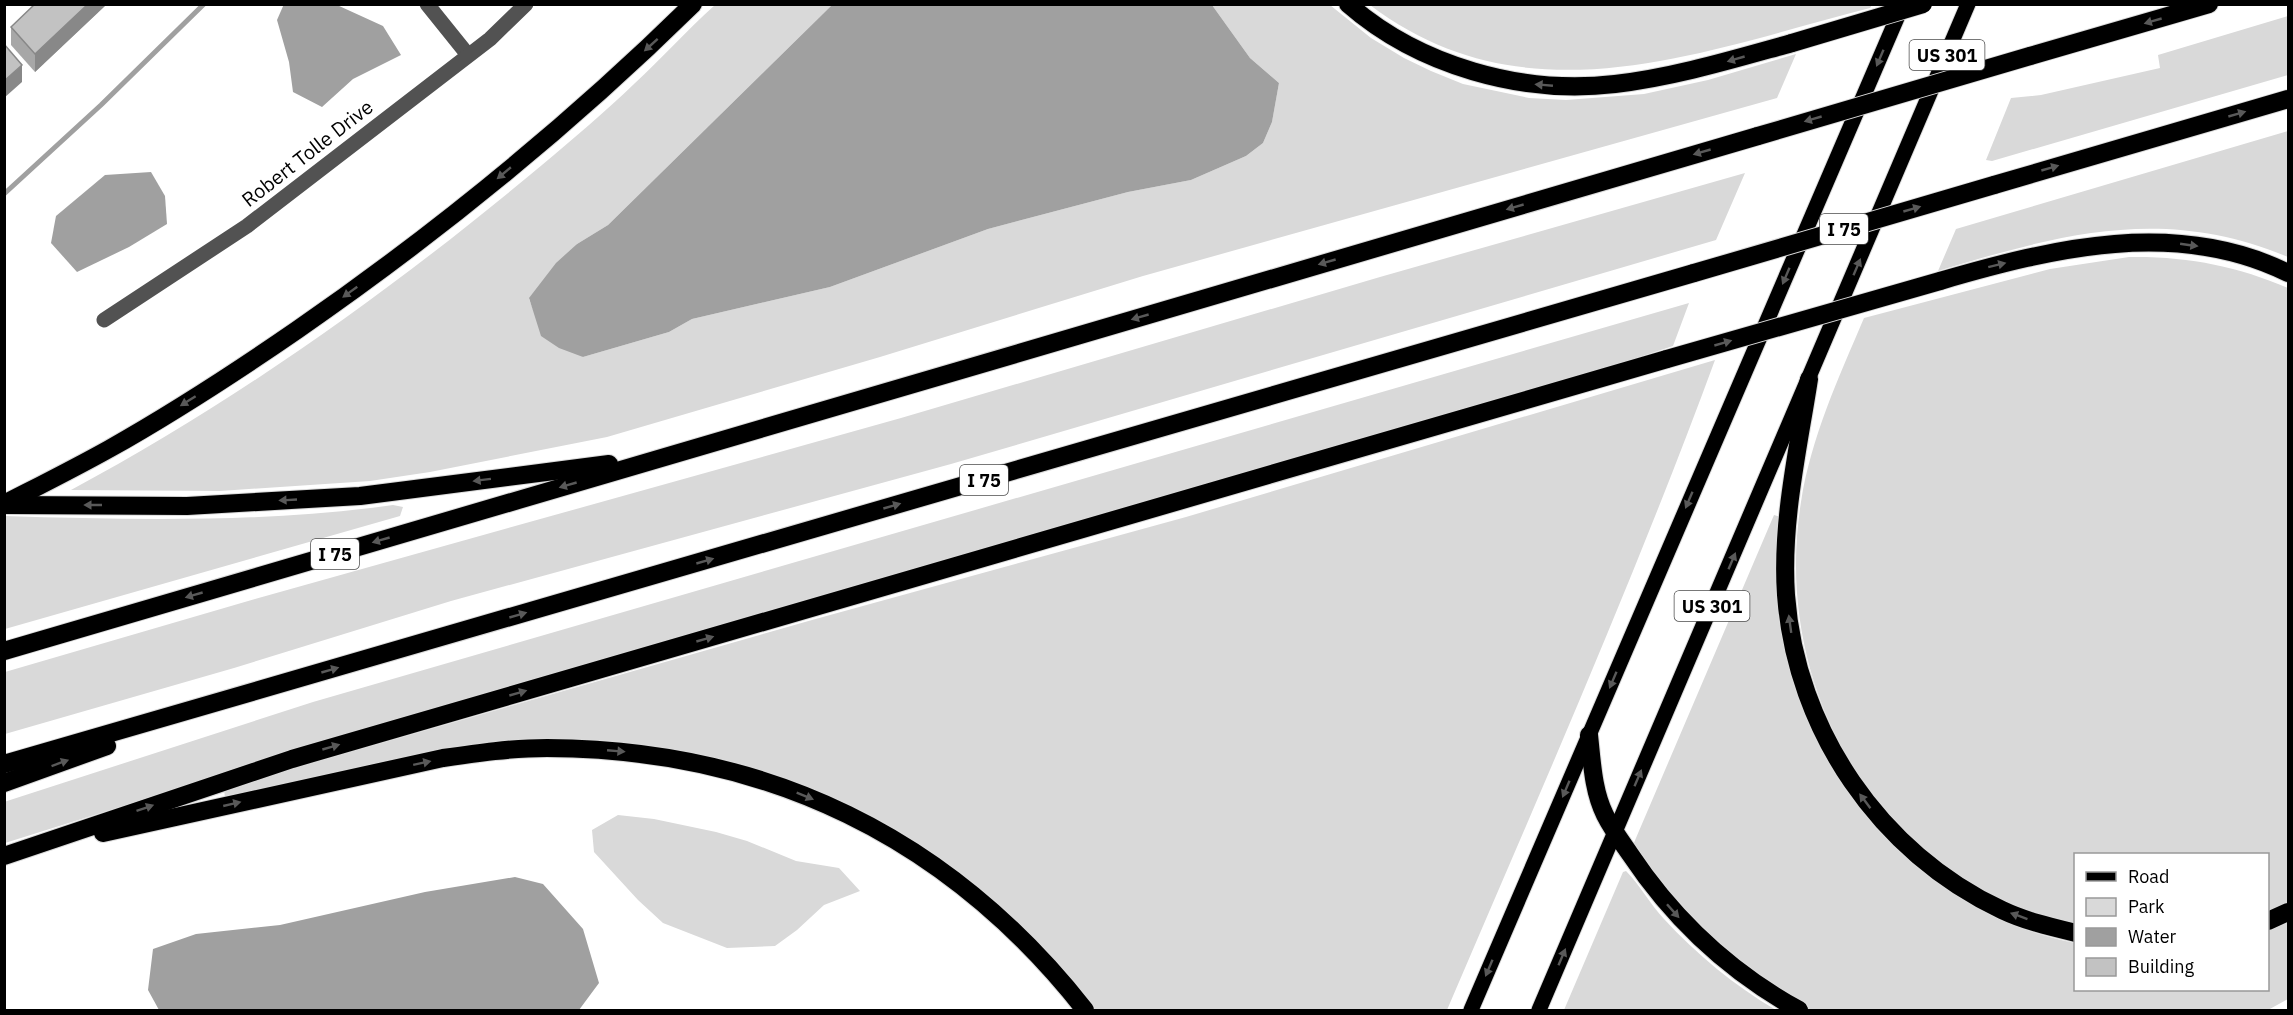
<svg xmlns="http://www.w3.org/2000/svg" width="2293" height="1015" font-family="'IBM Plex Sans',sans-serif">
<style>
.green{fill:#d9d9d9}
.water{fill:#a0a0a0}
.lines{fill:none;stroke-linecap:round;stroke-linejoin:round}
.stream{stroke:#a0a0a0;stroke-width:5}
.major-casing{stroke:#dbdbdb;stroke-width:17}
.highway-casing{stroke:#dbdbdb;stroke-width:20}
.minor{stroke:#525252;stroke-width:15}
.major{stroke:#000;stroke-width:15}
.highway{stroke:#000;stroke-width:18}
.highway-bridge-casing{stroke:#dbdbdb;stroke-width:20;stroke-linecap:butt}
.highway-bridge{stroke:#000;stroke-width:18}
.wall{fill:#a7a7a7}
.shaded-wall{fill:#888}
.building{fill:#c2c2c2;stroke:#888;stroke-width:1.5}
.oneway{fill:#595959}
.labels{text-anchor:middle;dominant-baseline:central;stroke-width:4.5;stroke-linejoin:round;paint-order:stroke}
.shield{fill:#fff;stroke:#4c4c4c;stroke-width:1.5}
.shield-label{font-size:18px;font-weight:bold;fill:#000}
.street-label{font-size:20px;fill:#000;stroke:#fff}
</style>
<rect width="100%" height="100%" fill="#fff"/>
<!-- green -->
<g class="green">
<path d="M 715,5 L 832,5 L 608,225 L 577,244 L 529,299 L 536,317 L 583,357 L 669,332 L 692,319 L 830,287 L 988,229 L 1128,192 L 1191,180 L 1246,156 L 1263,143 L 1272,122 L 1279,83 L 1250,58 L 1212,5 L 1330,5 L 1371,38 L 1404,58 L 1431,71 L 1463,84 L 1529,98 L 1566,100 L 1644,94 L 1708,80 L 1796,54 L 1777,98 L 1143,276 L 880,357 L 607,437 L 430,472 L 370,481 L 220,491 L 71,490 C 239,400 396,287 542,165 C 573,139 605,112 634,84 C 662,58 687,30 715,5 Z"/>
<path d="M 1370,5 L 1872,4 L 1872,5 L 1870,8 C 1701,51 1527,124 1370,5 Z"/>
<polygon points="2288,16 2288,75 1992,161 1986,160 2011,98 2041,95 2160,68 2158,55"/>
<path d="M 2288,131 L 2288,257 C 2164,205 2060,234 1938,271 L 1956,229 Z"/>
<polygon points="1745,173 1716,240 951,464 451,601 234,668 5,734 5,672 255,599 901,418 1380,277"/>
<path d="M 2129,257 C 2186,256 2237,266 2288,288 L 2288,903 L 2268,912 L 2268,854 L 2076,854 L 2075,925 C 2056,919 2034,915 2015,907 C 1857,838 1774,669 1801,502 C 1811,437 1839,377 1864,318 L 2050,269 Z"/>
<polygon points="1689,303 1673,346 1522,396 317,745 5,843 4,802 313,702"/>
<path d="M 1715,360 C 1634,580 1539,795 1447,1010 L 1095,1010 L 1051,958 L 1008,915 L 937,858 L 705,757 L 661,749 L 559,741 L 225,799 L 224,788 L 812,620 L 1186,517 Z"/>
<path d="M 393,505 L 403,507 L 400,516 L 5,629 L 5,516 C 134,520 265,523 393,505 Z"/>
<path d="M 1774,515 L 1781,517 C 1782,547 1783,577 1784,608 C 1785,622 1784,638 1787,653 C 1791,679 1802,706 1813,730 C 1863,836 1959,921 2075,943 L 2076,990 L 2268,990 L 2268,930 L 2288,922 L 2288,999 L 2268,1010 L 1809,1010 L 1747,971 L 1679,906 L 1633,845 Z"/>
<polygon points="618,815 654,819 716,832 747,841 796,861 839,868 860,891 824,905 797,930 775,946 727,948 663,923 638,900 594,852 592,830"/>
<path d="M 1626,871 C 1640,885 1650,904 1664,919 C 1696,954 1735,986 1776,1010 L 1564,1010 L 1623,872 Z"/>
</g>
<!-- water -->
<g class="water">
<polygon points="284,4 337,5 383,26 401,55 353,79 322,107 293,92 289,62 277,20"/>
<polygon points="832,5 1212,5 1250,58 1279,83 1272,122 1263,143 1246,156 1191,180 1128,192 988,229 830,287 692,319 669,332 583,357 559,348 541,336 529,298 556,263 577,244 608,225"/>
<polygon points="151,172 165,196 167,224 129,247 77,272 51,243 56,216 105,175"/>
<polygon points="515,877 543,884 583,929 599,983 579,1010 159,1010 148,990 153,949 196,934 280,925 425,892"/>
</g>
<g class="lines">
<!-- stream -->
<polyline class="stream" points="4,194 101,105 204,4"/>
<!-- major casing -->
<g class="major-casing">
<g id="major">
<polyline points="1471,1010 1903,4"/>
<polyline points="1539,1010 1968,4"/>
</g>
</g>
<!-- highway casing -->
<g class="highway-casing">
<g id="highway">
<path d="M 1348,4 C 1419,66 1522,95 1615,84 C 1675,77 1734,59 1792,43"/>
<polyline points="2030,56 2209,4"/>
<polyline points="1994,185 2288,99"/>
<path d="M 1940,281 C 2053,248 2177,218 2288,273"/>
<path d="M 1809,379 C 1798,450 1781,523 1786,595 C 1796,730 1880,853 2002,910 C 2025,921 2051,927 2076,933"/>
<path d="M 4,504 C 39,486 75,468 109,449 C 173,413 236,372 297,330 C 437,233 571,124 693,4"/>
<polyline points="6,505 187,506 360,496 609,464"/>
<polyline points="4,651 1758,136"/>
<path d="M 1589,735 C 1592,762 1593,791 1605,815 C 1612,829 1621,841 1630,854 C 1674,920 1730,972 1799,1010"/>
<polyline points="4,764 1694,273"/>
<polyline points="4,783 107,746"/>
<path d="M 103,833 L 443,758 C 477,753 512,748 547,748 C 767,749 949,837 1085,1010"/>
<polyline points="4,856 292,759 1667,359"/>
<polyline points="2268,921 2288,912"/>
</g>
</g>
<!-- minor -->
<g class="minor">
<polyline points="427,4 468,55"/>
<polyline points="104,320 247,226 490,39 526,4"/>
</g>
<!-- major -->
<use href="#major" class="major"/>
<!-- highway -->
<use href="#highway" class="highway"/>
<!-- highway-bridge casing -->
<g class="highway-bridge-casing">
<g id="highway-bridge">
<polyline points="1792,43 1923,4"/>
<polyline points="1758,136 2030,56"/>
<polyline points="1694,273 1994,185"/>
<polyline points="1667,359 1940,281"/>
</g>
</g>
<!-- highway-bridge -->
<use href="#highway-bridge" class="highway-bridge"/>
</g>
<!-- wall -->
<polygon class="wall" points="107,4 35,72 11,45 11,27"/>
<!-- shaded-wall -->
<g class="shaded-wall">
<polygon points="88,4 107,4 35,72 35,54"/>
<polygon points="22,65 22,82 4,98 4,81"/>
</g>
<!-- building -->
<g class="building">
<polygon points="35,4 88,4 35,54 11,27"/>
<polygon points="4,44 22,65 4,81"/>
</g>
<!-- one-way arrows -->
<defs><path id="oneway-solid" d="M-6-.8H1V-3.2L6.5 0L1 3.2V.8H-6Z" transform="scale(1.5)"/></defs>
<g class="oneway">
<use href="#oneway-solid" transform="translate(2153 21) rotate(164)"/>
<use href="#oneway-solid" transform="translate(651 45) rotate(138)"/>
<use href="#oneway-solid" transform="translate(1880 58) rotate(113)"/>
<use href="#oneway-solid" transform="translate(1736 59) rotate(164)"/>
<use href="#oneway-solid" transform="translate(1544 85) rotate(-175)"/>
<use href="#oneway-solid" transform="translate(2237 114) rotate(-16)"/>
<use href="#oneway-solid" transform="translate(1813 119) rotate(164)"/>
<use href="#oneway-solid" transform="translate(1702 152) rotate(164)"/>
<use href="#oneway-solid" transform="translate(2050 168) rotate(-16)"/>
<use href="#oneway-solid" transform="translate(504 173) rotate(140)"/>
<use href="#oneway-solid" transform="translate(1515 207) rotate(164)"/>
<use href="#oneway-solid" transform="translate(1912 209) rotate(-16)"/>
<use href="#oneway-solid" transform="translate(2189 245) rotate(8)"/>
<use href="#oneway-solid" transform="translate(1327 262) rotate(164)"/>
<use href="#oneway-solid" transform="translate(1997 265) rotate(-14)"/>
<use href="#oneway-solid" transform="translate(1857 267) rotate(-67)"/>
<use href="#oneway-solid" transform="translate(1786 276) rotate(113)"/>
<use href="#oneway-solid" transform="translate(350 292) rotate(144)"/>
<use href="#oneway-solid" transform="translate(1140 317) rotate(164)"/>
<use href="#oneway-solid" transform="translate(1723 343) rotate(-16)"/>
<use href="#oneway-solid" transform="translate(188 401) rotate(148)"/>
<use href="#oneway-solid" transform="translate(482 480) rotate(173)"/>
<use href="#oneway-solid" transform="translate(568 485) rotate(164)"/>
<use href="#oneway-solid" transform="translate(288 500) rotate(177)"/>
<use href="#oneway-solid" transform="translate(1689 500) rotate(113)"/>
<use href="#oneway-solid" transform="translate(93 505) rotate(-180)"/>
<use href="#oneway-solid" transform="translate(892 506) rotate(-16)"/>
<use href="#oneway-solid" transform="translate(381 540) rotate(164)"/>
<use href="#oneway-solid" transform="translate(705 561) rotate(-16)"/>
<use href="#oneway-solid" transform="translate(1732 561) rotate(-67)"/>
<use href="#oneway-solid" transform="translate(194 595) rotate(164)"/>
<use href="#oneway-solid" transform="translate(518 615) rotate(-16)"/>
<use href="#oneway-solid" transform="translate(1790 624) rotate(-98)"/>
<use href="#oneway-solid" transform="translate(705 639) rotate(-16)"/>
<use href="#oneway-solid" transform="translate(330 670) rotate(-16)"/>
<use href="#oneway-solid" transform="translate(1613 680) rotate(113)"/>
<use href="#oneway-solid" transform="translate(518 693) rotate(-16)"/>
<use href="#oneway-solid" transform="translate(331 747) rotate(-16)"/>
<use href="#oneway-solid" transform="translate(616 751) rotate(5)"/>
<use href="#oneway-solid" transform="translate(60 763) rotate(-20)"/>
<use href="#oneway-solid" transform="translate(422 763) rotate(-12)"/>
<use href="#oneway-solid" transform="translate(1638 778) rotate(-67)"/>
<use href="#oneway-solid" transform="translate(1566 789) rotate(113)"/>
<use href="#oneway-solid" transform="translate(805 796) rotate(22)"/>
<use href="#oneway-solid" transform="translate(1865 801) rotate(-127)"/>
<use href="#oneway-solid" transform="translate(232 804) rotate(-13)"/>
<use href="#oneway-solid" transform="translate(145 808) rotate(-19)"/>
<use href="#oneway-solid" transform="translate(1673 911) rotate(48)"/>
<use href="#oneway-solid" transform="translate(2019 916) rotate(-160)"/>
<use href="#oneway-solid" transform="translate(1562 957) rotate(-67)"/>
<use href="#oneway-solid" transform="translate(1489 968) rotate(113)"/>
</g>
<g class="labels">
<!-- shield labels -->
<g class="shield">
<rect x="1909.5" y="40" width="75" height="30" rx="4.5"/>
<rect x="1820" y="214" width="48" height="30" rx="4.5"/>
<rect x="960" y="465" width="48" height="30" rx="4.5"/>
<rect x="311" y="539" width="48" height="30" rx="4.5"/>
<rect x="1674.5" y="591" width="75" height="30" rx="4.5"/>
</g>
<g class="shield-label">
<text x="1947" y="55">US 301</text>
<text x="1844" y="229">I 75</text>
<text x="984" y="480">I 75</text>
<text x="335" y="554">I 75</text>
<text x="1712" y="606">US 301</text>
</g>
<!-- street labels -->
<g class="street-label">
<text transform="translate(307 153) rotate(-38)">Robert Tolle Drive</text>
</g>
</g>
<!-- border -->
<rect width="2293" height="1015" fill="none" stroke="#000000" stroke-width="12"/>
<!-- legend -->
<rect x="2074" y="853" width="195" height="138" fill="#ffffff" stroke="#999999" stroke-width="1.5"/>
<rect x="2086" y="872" width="30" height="9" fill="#000000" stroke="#999999" stroke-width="1.5"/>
<text x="2128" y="883" font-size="18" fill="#000000">Road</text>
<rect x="2086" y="898" width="30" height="18" fill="#d9d9d9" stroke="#999999" stroke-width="1.5"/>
<text x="2128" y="913" font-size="18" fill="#000000">Park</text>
<rect x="2086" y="928" width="30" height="18" fill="#a0a0a0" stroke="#999999" stroke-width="1.5"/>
<text x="2128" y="943" font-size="18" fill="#000000">Water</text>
<rect x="2086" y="958" width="30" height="18" fill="#c2c2c2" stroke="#999999" stroke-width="1.5"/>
<text x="2128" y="973" font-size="18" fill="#000000">Building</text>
</svg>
